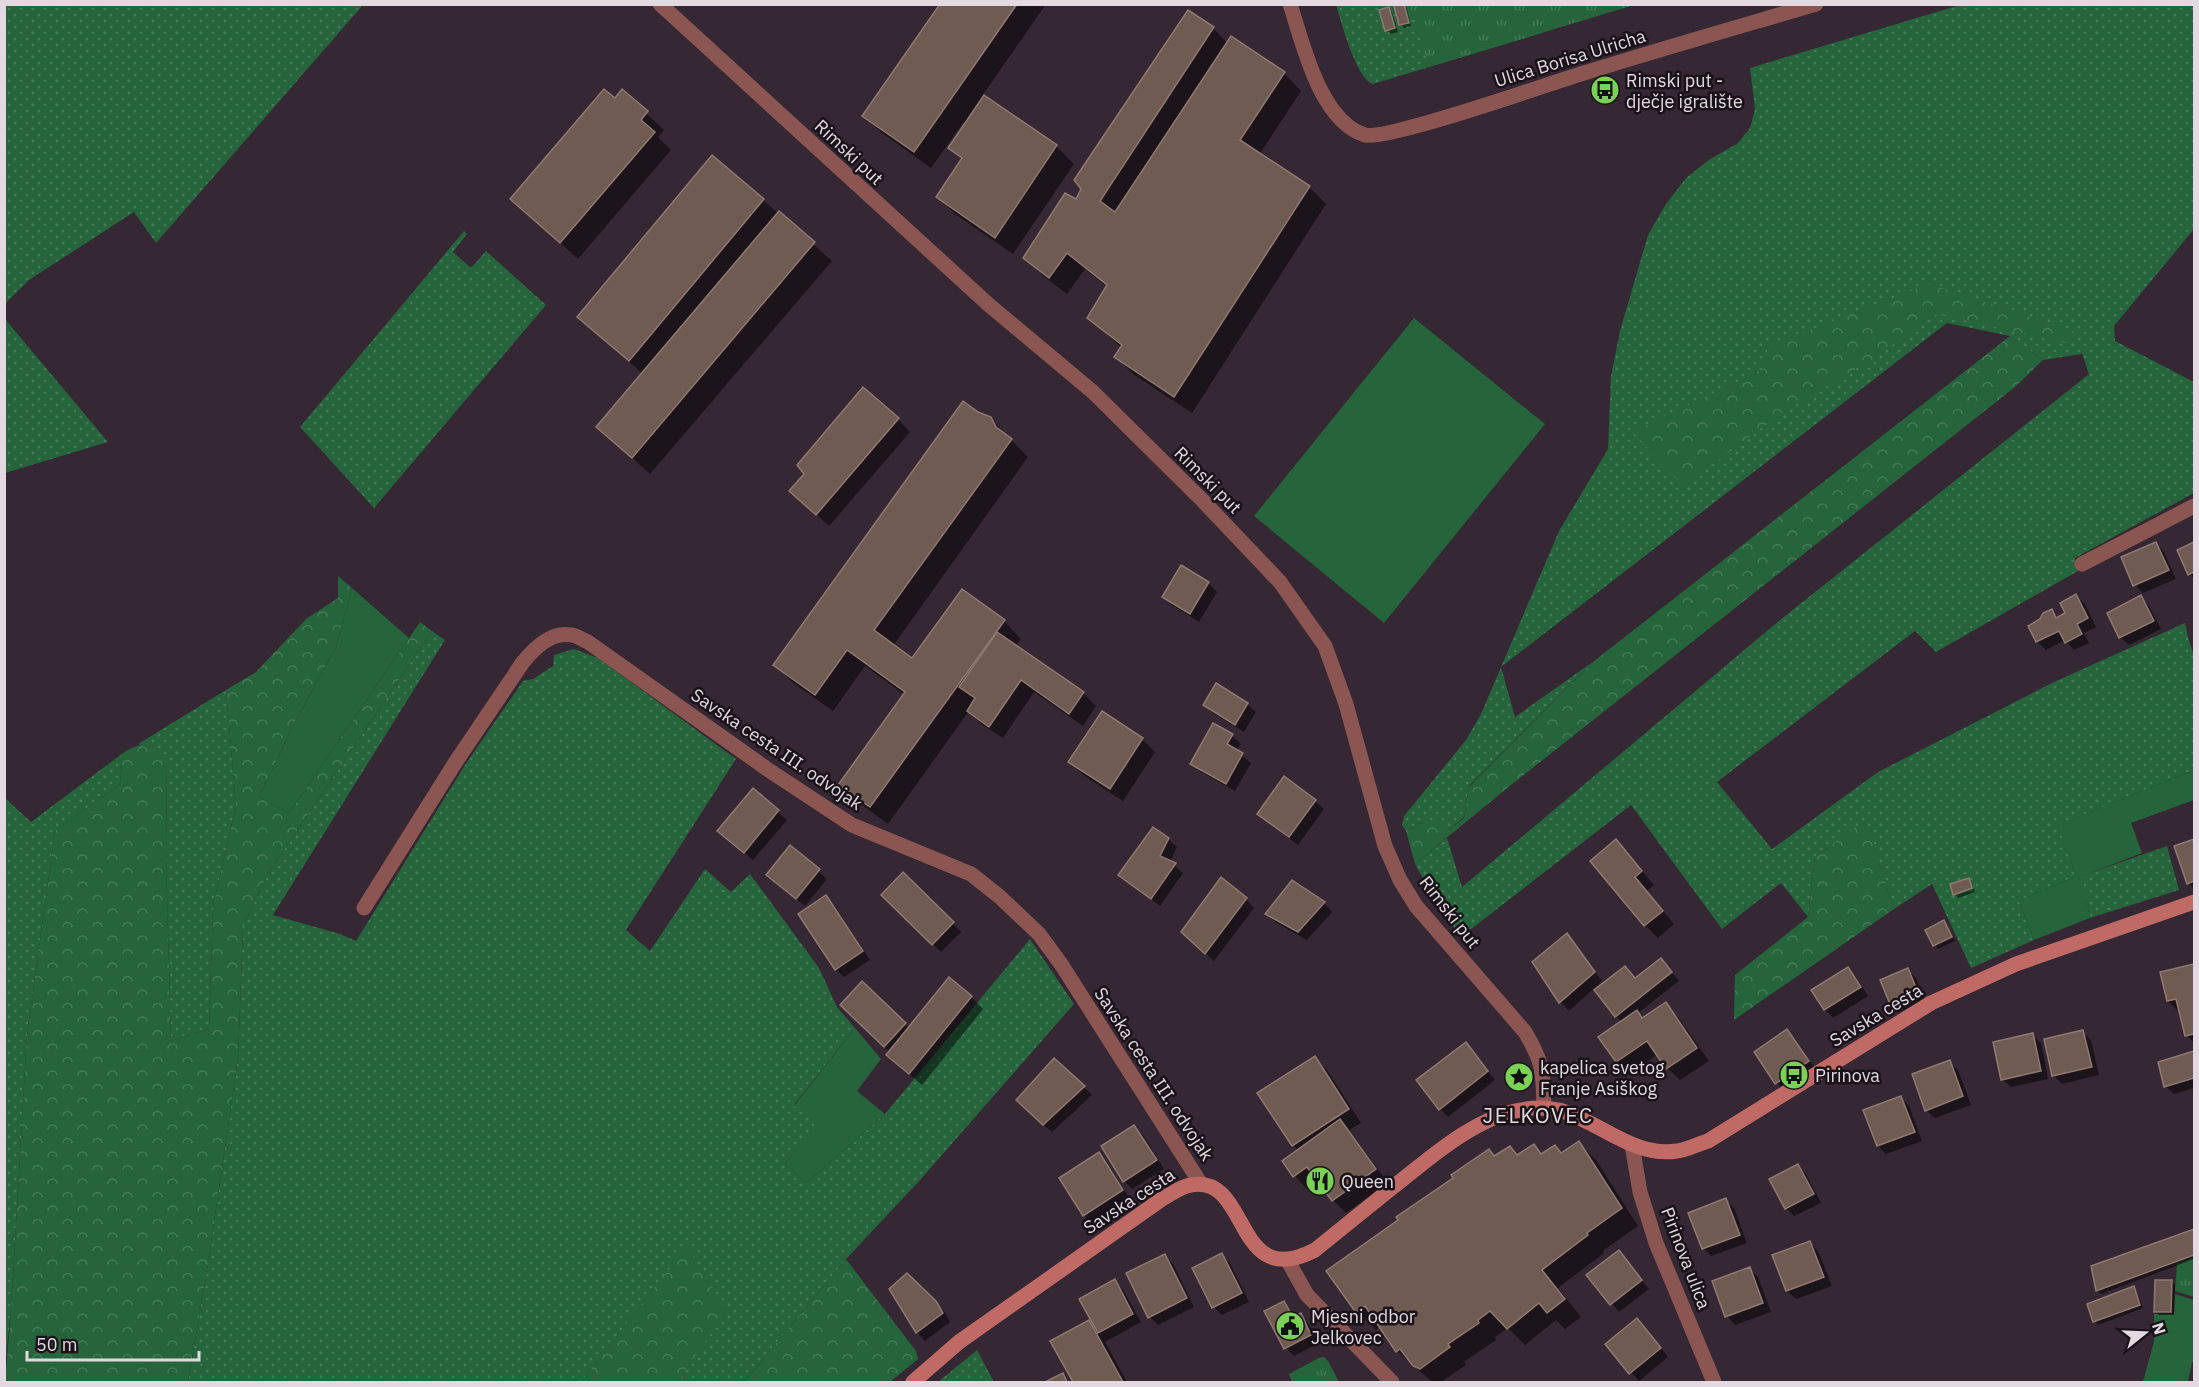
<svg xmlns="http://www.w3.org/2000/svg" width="2199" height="1387" font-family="'IBM Plex Sans',sans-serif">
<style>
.grass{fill:url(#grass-dots)}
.forest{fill:url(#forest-crowns)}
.park{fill:url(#park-tufts)}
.garden{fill:#26643c}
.shadow{fill:#0007}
.building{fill:#705b52;stroke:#8f7970;stroke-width:1.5}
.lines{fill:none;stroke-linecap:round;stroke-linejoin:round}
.street{stroke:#8b5552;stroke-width:15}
.secondary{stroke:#c06a66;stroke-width:15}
.labels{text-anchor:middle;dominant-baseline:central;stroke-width:5;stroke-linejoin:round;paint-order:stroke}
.street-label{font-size:18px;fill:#e2d9e1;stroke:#191218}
.poi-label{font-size:18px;fill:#e2d9e1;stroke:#191218;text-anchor:start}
.quarter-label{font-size:21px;letter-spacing:1.5px;fill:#e2d9e1;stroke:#191218}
</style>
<defs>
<pattern id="grass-dots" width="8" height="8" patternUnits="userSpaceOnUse" patternTransform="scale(1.5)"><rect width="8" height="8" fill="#26643c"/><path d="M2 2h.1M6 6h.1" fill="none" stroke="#457a58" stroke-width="1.8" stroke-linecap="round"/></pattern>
<pattern id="forest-crowns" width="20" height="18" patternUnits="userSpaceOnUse" patternTransform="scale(1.5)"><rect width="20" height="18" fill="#26643c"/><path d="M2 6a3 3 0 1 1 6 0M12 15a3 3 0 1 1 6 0" fill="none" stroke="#457a58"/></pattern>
<pattern id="park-tufts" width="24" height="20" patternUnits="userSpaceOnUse" patternTransform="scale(1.5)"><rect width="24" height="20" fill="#26643c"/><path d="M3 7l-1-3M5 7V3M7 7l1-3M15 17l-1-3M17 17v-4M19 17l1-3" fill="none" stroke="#457a58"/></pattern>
</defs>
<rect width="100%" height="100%" fill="#352734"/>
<!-- grass -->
<g class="grass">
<polygon points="5,4 363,4 363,5 156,243 134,212 29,280 5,304"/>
<path d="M 1336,5 L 1533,5 L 1542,33 L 1373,84 C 1356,79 1341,21 1336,5 Z"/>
<polygon points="1960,5 2194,5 2194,229 2114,326 2115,341 2194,382 2194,493 2075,558 2078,571 1936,652 1915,631 1717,782 1772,849 1878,772 2054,682 2185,623 2189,641 2194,655 2194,770 2059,825 2076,876 2019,901 2034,940 1971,968 1932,884 1894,909 1865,821 1815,857 1808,917 1781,883 1722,929 1631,805 1461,937 1439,907 1415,864 1447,838 1462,887 1780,620 2089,374 2082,354 2043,360 2010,336 1947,323 1501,667 1515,717 1594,661 1469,786 1464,817 1449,830 1428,819 1406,831 1402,825 1404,816 1466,740 1481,714 1559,531 1608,449 1611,376 1620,331 1648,235 1666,204 1686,178 1710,159 1737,144 1750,128 1755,109 1750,68"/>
<polygon points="464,231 467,234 453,252 471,268 486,251 546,305 374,508 300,427"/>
<polygon points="5,319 108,442 5,473"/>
<polygon points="432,631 445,640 273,915 340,934 356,941 465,765 523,681 533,679 553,666 554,655 574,649 598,658 736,759 626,930 650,951 705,869 731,892 750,874 819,968 837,1007 855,1028 794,1105 817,1123 785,1164 806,1183 885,1114 1030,939 1074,1004 921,1179 846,1259 744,1382 678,1382 725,1310 687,1247 581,1382 188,1382 208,1264 238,1058 243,927 267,875"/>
<polygon points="226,690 236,806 213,906 209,1029 171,1041 166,858 167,758 138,744"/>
<polygon points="123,753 120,784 55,831 27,1035 11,1310 5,1367 5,798 31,822"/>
<polygon points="2167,846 2179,890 2090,918 2081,876"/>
<polygon points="977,1350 994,1382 938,1382"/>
</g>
<!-- forest -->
<g class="forest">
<polygon points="1929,284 2082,334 2071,344 1937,314 1872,359 1782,413 1683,486 1632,432 1764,369 1768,346"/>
<polygon points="2010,336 2043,360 2015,387 1506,789 1415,864 1406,831 1428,819 1443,823 1449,830 1464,818 1469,787 1594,661"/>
<path d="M 338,576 L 352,588 L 336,647 L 294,724 L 259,797 L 289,813 L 420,622 L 432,631 L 267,875 L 243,927 L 238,1058 L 208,1264 L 188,1382 L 5,1382 L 11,1310 L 27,1035 L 55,831 L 120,784 L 123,753 C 143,741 149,743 167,757 L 166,858 L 171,1041 L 209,1029 L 213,906 L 236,806 L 226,690 L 256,672 L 306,619 L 338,598 Z"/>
<polygon points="1865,820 1894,909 1734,1020 1735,975 1808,917 1815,857"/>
<polygon points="687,1246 726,1310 678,1382 581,1382"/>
<polygon points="846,1259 916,1351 918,1359 890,1382 744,1382"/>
</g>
<!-- park -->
<g class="park">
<polygon points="1410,4 1634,4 1634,5 1429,67"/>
<polygon points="2194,1257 2194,1297 2175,1291 2177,1264"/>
<polygon points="1324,1357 1328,1361 1339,1382 1292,1382 1289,1374 1319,1358"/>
</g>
<!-- garden -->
<g class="garden">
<polygon points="1414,318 1545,424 1384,623 1254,516"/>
<polygon points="352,588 409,638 289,813 259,797 294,724 336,647"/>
<polygon points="2194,770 2194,800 2131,823 2142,853 2082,876 2090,918 2034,940 2019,901 2076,876 2058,825"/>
<polygon points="855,1028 881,1059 857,1091 885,1114 806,1183 785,1164 816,1123 794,1106"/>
<polygon points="2175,1294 2194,1300 2194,1362 2192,1362 2188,1382 2143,1382 2154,1341 2154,1314 2174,1314"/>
</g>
<!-- shadow -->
<g class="shadow">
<polygon points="942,4 1046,4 982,96 1056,146 1074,164 1013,254 955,214 938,197 963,160 950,148 966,124 963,123 931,168 882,133 864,116"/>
<polygon points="1403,5 1407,9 1411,26 1404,28 1401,24"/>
<polygon points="1388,9 1392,12 1398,32 1391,34 1387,30"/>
<polygon points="1213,28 1228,44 1231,39 1284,73 1301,91 1259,155 1309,187 1326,204 1192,413 1133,374 1116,357 1122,348 1089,318 1107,287 1085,269 1067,294 1042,275 1025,257 1076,201"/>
<polygon points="622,91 664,130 658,137 671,150 578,259 512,199"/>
<polygon points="763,200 832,261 650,474 598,427 643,374 579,317"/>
<polygon points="977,413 990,418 1028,457 893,646 913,660 1004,621 1021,639 1015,646 1083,693 1096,706 1083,726 1034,692 1003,738 981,724 969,711 888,824 858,802 840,785 905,695 865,666 833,711 792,682 775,665"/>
<polygon points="898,419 910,432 829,526 804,503"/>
<polygon points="2156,543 2164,552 2176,579 2143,593 2135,585"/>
<polygon points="2194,543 2194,579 2190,574 2179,551"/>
<polygon points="1182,567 1208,583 1217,592 1199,622 1172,605 1164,597"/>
<polygon points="2076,596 2085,604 2096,627 2084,633 2089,643 2074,650 2065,640 2046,650 2037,641 2030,626 2051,611 2058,618 2067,614"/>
<polygon points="2141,597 2149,606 2161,629 2129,645 2120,637"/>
<polygon points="1247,704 1256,712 1244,732 1213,713 1205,705"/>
<polygon points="1214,725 1232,736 1241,744 1236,751 1251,763 1235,791 1201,772 1192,764"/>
<polygon points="1142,739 1155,752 1123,801 1083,775 1070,762"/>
<polygon points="753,790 787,820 753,860 727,839"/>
<polygon points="1315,801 1324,809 1298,845 1258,814"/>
<polygon points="1168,839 1177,847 1170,862 1183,873 1160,906 1120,875"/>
<polygon points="1616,841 1654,885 1647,891 1674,924 1658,938 1645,925"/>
<polygon points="2194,841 2194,889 2188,883 2176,847"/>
<polygon points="790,847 827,879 805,906 777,883"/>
<polygon points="903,874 961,932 941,952 883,895"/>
<polygon points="1292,882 1324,903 1332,912 1307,940 1275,922 1267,914"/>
<polygon points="1974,889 1975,892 1958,898 1956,895"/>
<polygon points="826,897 834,905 870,960 844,977 836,969"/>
<polygon points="1246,899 1254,908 1214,961 1191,941"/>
<polygon points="1944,922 1955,941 1938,949 1927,930"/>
<polygon points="1567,935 1602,981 1569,1011 1561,1002 1534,963"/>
<polygon points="1661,960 1679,981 1638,1013 1644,1019 1665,1004 1678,1017 1709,1061 1680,1080 1667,1068 1658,1054 1630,1074 1617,1062 1600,1037 1622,1022 1616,1016 1625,968 1636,979"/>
<polygon points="2194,965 2194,1043 2187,1035 2181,1014 2168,1001 2162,973"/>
<polygon points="1848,969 1856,977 1868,996 1833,1018 1825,1009"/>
<polygon points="1907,970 1916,978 1925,1001 1899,1012 1891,1004"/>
<polygon points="862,983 909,1028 971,997 983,1009 922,1085 888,1055 890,1052 842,1005"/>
<polygon points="1787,1031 1795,1039 1816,1070 1785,1091 1777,1083 1756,1053"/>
<polygon points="2082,1032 2091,1040 2099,1075 2062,1084 2054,1076 2045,1040"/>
<polygon points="2032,1035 2041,1043 2048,1079 2011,1087 2002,1079"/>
<polygon points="1466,1044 1495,1080 1448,1117 1440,1109"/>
<polygon points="2194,1053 2194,1088 2174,1094 2165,1086 2160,1063"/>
<polygon points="1314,1058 1327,1070 1361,1123 1349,1130 1388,1183 1346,1213 1333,1200 1319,1181 1307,1189 1295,1176 1284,1161 1298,1151 1259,1093"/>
<polygon points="1949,1062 1958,1070 1971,1105 1935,1118 1926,1110"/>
<polygon points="1084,1087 1092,1095 1052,1132 1026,1109"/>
<polygon points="1901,1098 1909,1106 1922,1141 1886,1154 1878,1146"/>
<polygon points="1134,1127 1143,1135 1164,1169 1132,1189 1124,1181"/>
<polygon points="1579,1143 1596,1160 1638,1226 1604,1250 1604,1253 1558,1288 1581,1317 1565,1329 1556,1320 1525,1345 1508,1328 1495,1337 1496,1340 1464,1362 1466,1365 1441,1382 1432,1382 1397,1351 1380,1326 1376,1330 1359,1313 1328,1271 1455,1178 1489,1151 1496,1157 1510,1148 1518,1156 1533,1146 1542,1155 1555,1147 1562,1154"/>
<polygon points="1098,1154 1107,1163 1130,1199 1092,1223 1084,1215"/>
<polygon points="1798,1166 1806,1174 1821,1203 1794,1216 1786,1208"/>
<polygon points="1726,1200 1734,1208 1747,1243 1711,1256 1703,1248"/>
<polygon points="2194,1230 2194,1259 2101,1294 2097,1291 2092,1267"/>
<polygon points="1810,1243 1818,1251 1832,1286 1796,1299 1787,1291 1774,1256"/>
<polygon points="1618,1252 1649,1289 1619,1312 1589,1275"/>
<polygon points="1221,1255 1230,1263 1249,1302 1222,1315 1214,1307"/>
<polygon points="1165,1256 1173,1264 1194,1307 1158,1325 1150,1317"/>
<polygon points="1749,1269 1758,1277 1771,1312 1735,1325 1727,1316"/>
<polygon points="907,1275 944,1311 950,1322 925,1341 917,1332"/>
<polygon points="1115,1281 1123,1290 1141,1322 1105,1342 1127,1382 1075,1382 1052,1341 1088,1322 1097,1330"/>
<polygon points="2172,1281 2175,1285 2174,1315 2159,1315 2155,1311"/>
<polygon points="2134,1288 2137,1292 2143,1308 2098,1325 2095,1321"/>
<polygon points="1284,1303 1296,1317 1300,1315 1309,1324 1319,1343 1294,1356 1286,1348"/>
<polygon points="1645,1329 1668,1357 1639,1381 1607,1344"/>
</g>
<!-- building -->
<g class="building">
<polygon points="940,4 1017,4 914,152 862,116"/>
<polygon points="1404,4 1409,23 1399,25 1394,6"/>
<polygon points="1389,7 1395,28 1385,31 1379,10"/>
<polygon points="1188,10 1214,27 1100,201 1115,212 1231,36 1285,72 1240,140 1310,186 1174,397 1114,357 1122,345 1087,318 1107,285 1067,253 1049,278 1023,258 1065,193 1076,199 1081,189 1074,180"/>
<polygon points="604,89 615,98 622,89 648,111 641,120 655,132 560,243 510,199"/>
<polygon points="984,95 1057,145 995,238 936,197 962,158 948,148"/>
<polygon points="712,155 764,199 629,361 577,317"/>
<polygon points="779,211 815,242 632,458 596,427"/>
<polygon points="863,387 899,418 816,515 789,491 804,474 797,465"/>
<polygon points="963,401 978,412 991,417 996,427 1012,439 874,630 912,658 962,589 1005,620 870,807 838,785 905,692 847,650 815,695 773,665"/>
<polygon points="2156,542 2169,570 2133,586 2121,557"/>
<polygon points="2194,542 2194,572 2188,575 2177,550"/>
<polygon points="1181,565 1209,582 1190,614 1162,597"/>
<polygon points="2076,594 2088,618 2077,624 2082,634 2065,643 2059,631 2036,642 2028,626 2040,619 2043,613 2052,609 2056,618 2065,613 2060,603"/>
<polygon points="2141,595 2154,621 2119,638 2107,613"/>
<polygon points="997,632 1084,692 1069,714 1021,680 989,727 967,711 975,698 959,687"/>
<polygon points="1216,683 1248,703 1235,725 1203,705"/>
<polygon points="1102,711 1143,738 1110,789 1068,762"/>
<polygon points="1213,723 1233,734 1227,744 1243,753 1226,784 1190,764"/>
<polygon points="1284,776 1316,800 1289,837 1257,814"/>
<polygon points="753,788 779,810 744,853 717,831"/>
<polygon points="1153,827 1169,838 1160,856 1176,863 1151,899 1118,875"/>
<polygon points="1616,839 1642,871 1635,877 1663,911 1644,926 1590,861"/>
<polygon points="2194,839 2194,881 2187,884 2174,846"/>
<polygon points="790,845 820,869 796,899 766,875"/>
<polygon points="903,872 954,922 932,945 881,895"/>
<polygon points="1221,877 1247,898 1205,954 1181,932"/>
<polygon points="1969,878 1972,888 1953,895 1950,884"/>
<polygon points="1292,880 1325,902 1298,932 1265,914"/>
<polygon points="826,895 863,951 835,970 798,914"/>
<polygon points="1944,920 1952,937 1933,946 1925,930"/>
<polygon points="1567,933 1595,972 1559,1003 1532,962"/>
<polygon points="1661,958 1672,972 1615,1017 1594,990 1625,966 1635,978"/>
<polygon points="2194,964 2194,1034 2185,1036 2176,999 2167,1001 2160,972"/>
<polygon points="1848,967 1861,987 1824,1010 1811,990"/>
<polygon points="1908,968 1918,992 1890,1004 1880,980"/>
<polygon points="949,977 972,996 909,1074 886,1055"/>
<polygon points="862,981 906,1023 884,1047 840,1005"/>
<polygon points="1666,1002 1697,1048 1666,1069 1647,1041 1616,1062 1598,1037 1637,1010 1642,1018"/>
<polygon points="1787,1029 1809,1061 1775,1084 1754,1052"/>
<polygon points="2083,1030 2092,1067 2052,1076 2044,1039"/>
<polygon points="2033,1033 2041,1071 2001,1080 1993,1042"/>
<polygon points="1466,1042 1488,1071 1439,1110 1416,1080"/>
<polygon points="2194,1051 2194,1078 2164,1087 2158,1062"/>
<polygon points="1315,1056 1349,1109 1292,1146 1257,1093"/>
<polygon points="1054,1058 1085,1086 1043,1125 1016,1100"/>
<polygon points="1950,1060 1963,1096 1925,1111 1912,1074"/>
<polygon points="1901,1096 1915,1132 1877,1146 1863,1110"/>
<polygon points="1340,1119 1376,1169 1332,1201 1307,1167 1293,1177 1282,1161"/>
<polygon points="1134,1125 1157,1160 1123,1182 1101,1146"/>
<polygon points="1579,1141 1622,1208 1587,1233 1588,1235 1542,1270 1565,1299 1547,1313 1539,1303 1507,1329 1490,1311 1478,1320 1479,1323 1448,1344 1450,1347 1420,1369 1413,1366 1400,1349 1396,1352 1365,1306 1357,1314 1326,1271 1398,1220 1396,1217 1453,1178 1451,1175 1489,1149 1494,1156 1510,1146 1517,1155 1534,1144 1541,1154 1555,1145 1561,1153"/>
<polygon points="1099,1152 1123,1190 1083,1216 1059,1178"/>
<polygon points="1798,1164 1814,1194 1785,1209 1769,1179"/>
<polygon points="1726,1198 1740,1235 1702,1249 1688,1213"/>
<polygon points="2194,1229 2194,1255 2096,1291 2091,1266"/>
<polygon points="1810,1241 1824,1277 1786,1291 1772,1255"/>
<polygon points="1619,1250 1642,1280 1610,1305 1586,1275"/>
<polygon points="1222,1253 1242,1293 1212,1308 1192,1268"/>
<polygon points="1165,1254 1187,1298 1148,1318 1126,1273"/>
<polygon points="1750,1267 1763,1303 1725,1317 1712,1281"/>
<polygon points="907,1273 936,1301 943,1313 916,1333 889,1289"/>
<polygon points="1115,1279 1133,1314 1098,1333 1079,1299"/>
<polygon points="2155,1280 2172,1280 2171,1312 2154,1312"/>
<polygon points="2134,1286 2140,1305 2093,1322 2087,1304"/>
<polygon points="1284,1301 1293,1317 1301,1313 1311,1335 1284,1349 1264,1311"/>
<polygon points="1637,1318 1661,1348 1629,1374 1605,1344"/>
<polygon points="1089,1320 1123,1382 1073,1382 1050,1341"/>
<polygon points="1063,1373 1067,1382 1045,1382"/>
</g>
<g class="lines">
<!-- street -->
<g class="street">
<path d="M 660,4 L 989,305 L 1093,392 L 1203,501 L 1280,582 L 1325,646 L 1346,704 L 1385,846 L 1400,880 L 1416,906 L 1525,1032 C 1544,1064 1543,1072 1544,1108"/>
<path d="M 1290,4 C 1303,44 1320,121 1365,135 C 1387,141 1551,83 1584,73 C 1661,49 1738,27 1816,4"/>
<polyline points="2082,564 2194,506"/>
<path d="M 364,908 L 455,763 L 523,662 C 534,649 551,631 571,635 C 576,635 583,640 588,642 L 770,771 L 852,825 L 971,874 L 1000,897 L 1039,934 L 1061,964 L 1201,1184"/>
<polyline points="1632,1145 1640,1192 1656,1243 1714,1382"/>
<polyline points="1288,1261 1307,1295 1392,1382"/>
</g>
<!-- secondary -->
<path class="secondary" d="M 913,1382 L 959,1342 L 1162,1199 C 1171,1194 1182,1186 1191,1185 C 1251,1174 1233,1293 1315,1250 C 1341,1229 1367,1208 1393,1187 C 1438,1152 1496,1097 1558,1110 C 1570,1112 1581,1119 1592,1124 C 1619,1138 1645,1156 1677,1151 C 1687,1150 1698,1144 1708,1141 L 1931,1003 L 2016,964 L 2194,902"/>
</g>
<!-- icons -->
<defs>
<g id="bus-disc" transform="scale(1.5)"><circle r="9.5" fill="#7bd156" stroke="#191218"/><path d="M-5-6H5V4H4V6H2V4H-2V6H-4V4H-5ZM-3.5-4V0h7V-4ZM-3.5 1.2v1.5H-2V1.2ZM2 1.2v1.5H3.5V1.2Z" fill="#111"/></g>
<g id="sight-disc" transform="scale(1.5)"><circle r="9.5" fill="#7bd156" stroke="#191218"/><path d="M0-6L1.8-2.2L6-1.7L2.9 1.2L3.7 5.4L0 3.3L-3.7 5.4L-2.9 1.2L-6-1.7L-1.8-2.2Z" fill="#111"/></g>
<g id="restaurant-disc" transform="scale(1.5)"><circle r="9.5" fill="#7bd156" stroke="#191218"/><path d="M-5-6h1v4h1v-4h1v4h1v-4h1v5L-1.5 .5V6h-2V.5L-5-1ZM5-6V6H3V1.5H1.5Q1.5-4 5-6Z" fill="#111"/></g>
<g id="civic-disc" transform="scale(1.5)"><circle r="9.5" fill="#7bd156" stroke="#191218"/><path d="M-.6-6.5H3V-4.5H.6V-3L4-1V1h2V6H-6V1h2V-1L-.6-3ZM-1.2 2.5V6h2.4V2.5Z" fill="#111"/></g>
</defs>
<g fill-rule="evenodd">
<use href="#bus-disc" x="1605" y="90"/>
<use href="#bus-disc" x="1794" y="1075"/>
<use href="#sight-disc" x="1519" y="1077"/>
<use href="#restaurant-disc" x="1320" y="1181"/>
<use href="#civic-disc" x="1290" y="1326"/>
</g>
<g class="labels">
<!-- street labels -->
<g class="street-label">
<text transform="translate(1570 58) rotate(-17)">Ulica Borisa Ulricha</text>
<text transform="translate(849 152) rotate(43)">Rimski put</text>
<text transform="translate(1208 480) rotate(45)">Rimski put</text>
<text transform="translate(777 749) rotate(34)">Savska cesta III. odvojak</text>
<text transform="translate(1450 912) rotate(52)">Rimski put</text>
<text transform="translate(1876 1015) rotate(-31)">Savska cesta</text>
<text transform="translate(1154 1074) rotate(57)">Savska cesta III. odvojak</text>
<text transform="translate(1129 1201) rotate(-33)">Savska cesta</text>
<text transform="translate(1686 1258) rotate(69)">Pirinova ulica</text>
</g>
<!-- poi labels -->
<g class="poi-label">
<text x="1626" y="80">Rimski put -<tspan x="1626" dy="21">dječje igralište</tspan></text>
<text x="1540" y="1067">kapelica svetog<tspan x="1540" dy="21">Franje Asiškog</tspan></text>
<text x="1815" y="1075">Pirinova</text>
<text x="1341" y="1181">Queen</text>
<text x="1311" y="1316">Mjesni odbor<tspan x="1311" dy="21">Jelkovec</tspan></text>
</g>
<!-- quarter labels -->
<g class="quarter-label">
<text x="1538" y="1115">JELKOVEC</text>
</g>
</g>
<!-- border -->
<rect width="2199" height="1387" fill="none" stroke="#e2d9e1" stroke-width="12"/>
<!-- north arrow -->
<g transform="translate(2145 1333) rotate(72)" stroke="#191218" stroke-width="4.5" paint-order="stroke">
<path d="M0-4.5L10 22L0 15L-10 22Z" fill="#e2d9e1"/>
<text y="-9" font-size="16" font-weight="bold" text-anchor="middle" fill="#e2d9e1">N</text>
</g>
<!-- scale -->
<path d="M27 1351v9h172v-9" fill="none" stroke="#e2d9e1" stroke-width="3"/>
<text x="36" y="1351" font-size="18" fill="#e2d9e1" stroke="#191218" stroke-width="4.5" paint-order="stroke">50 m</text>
</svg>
